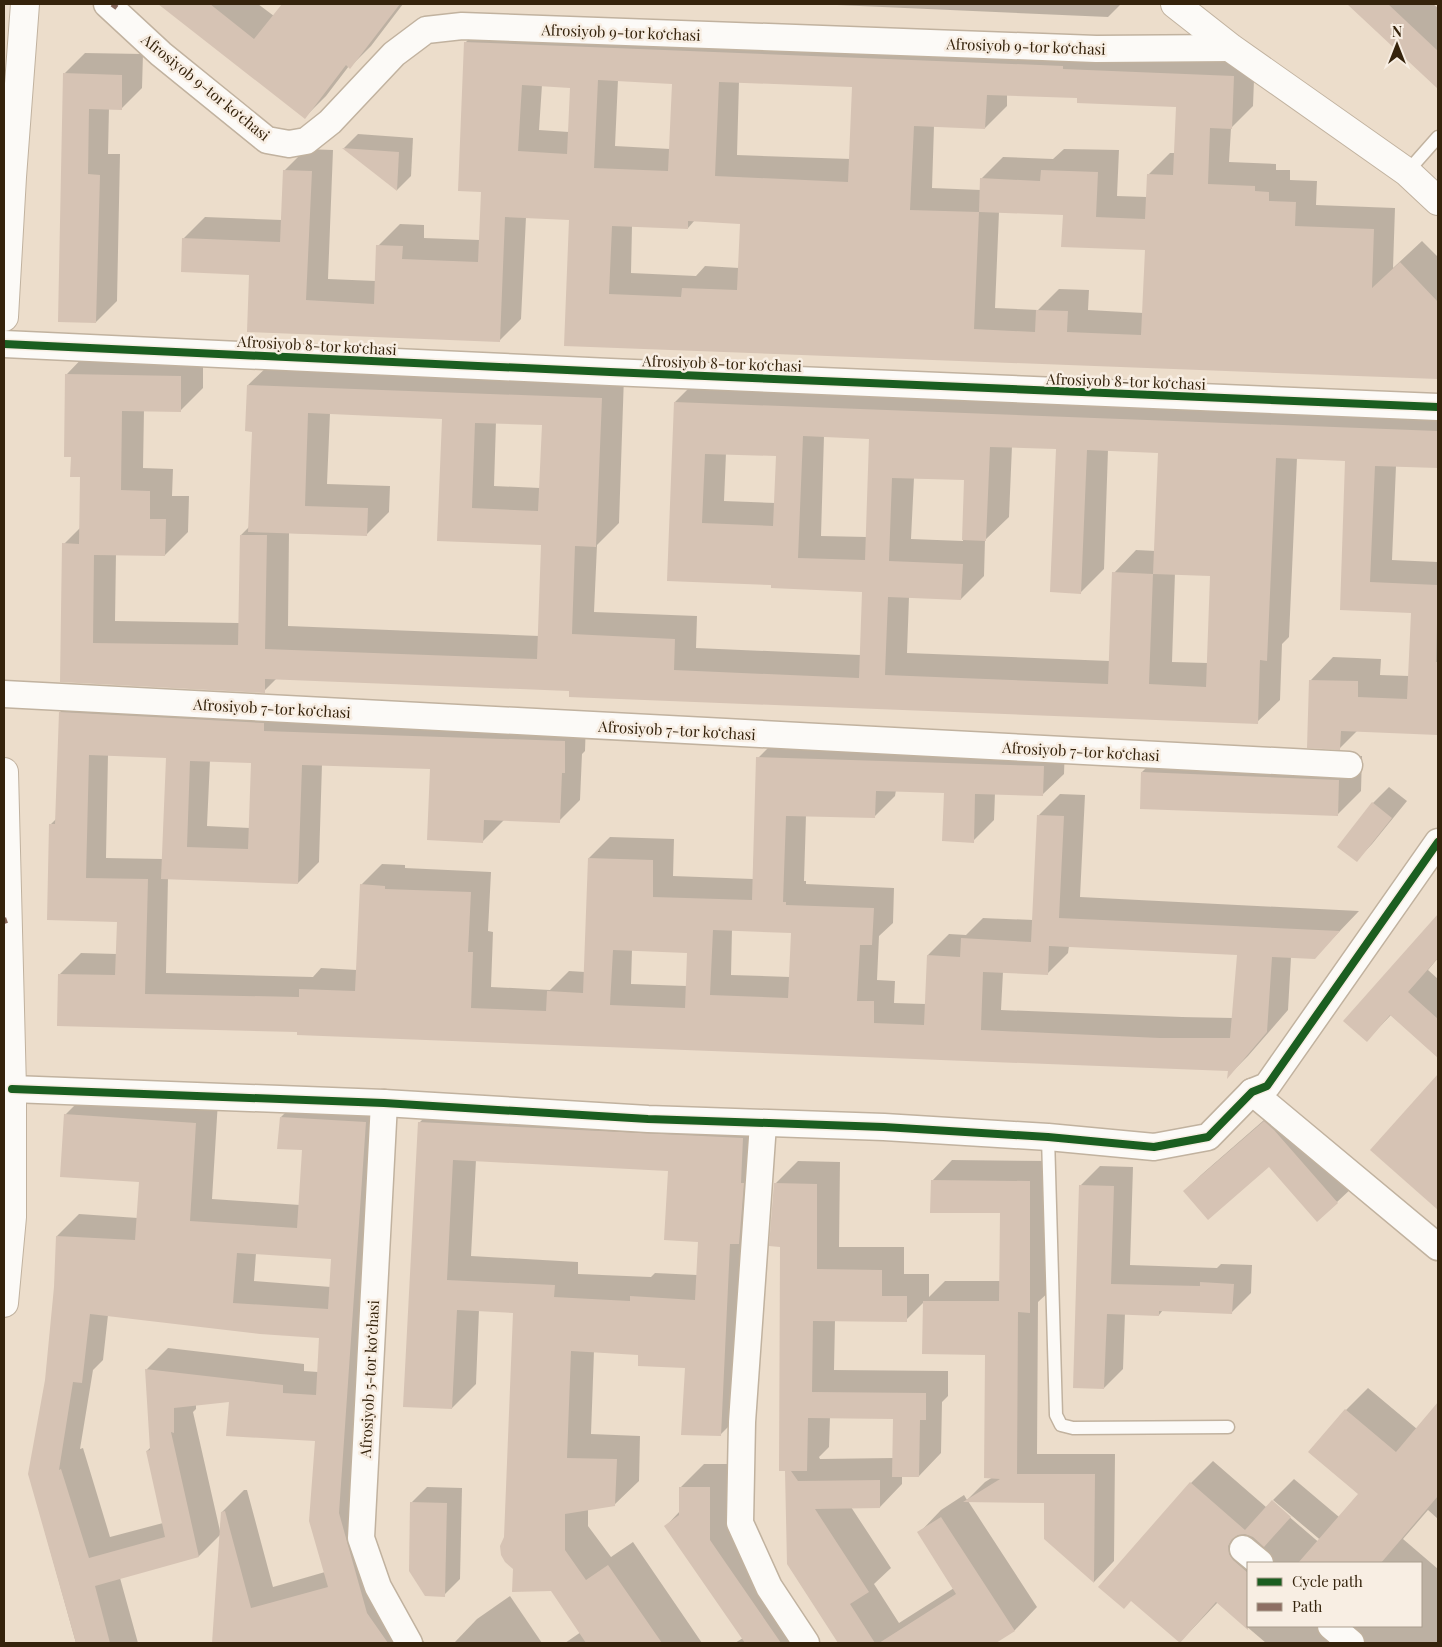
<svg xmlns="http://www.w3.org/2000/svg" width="1442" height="1647" font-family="'Playfair Display',serif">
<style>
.shadow{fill:#0003;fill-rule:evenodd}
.building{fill:#d6c3b4;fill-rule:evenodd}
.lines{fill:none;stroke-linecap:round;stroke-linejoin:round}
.lane-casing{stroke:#c1b29f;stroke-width:15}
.street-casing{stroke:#c1b29f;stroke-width:29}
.secondary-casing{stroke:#c1b29f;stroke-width:30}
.lane{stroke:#fcfaf7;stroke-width:12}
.street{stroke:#fcfaf7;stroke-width:26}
.secondary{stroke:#fcfaf7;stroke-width:28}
.quiet{stroke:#8d6e63;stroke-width:6;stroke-dasharray:12 6;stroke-linecap:butt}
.cycleway-casing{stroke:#f8eee3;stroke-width:11}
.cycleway{stroke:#1b5e20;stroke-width:8}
.labels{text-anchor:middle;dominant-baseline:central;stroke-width:5;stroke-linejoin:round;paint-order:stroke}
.street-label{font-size:15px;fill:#35230c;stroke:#f8eee3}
</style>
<rect width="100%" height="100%" fill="#ecddcb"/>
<!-- shadow -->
<g class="shadow">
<polygon points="160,4 258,4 274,16 284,4 403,4 371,46 350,67 349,66 326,96 305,117"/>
<polygon points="814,4 1121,4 1108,17"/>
<polygon points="1349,4 1433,4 1438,8 1438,88"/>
<path d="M 487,21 L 1255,54 L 1253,106 L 1231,128 L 1229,162 L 1276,164 L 1276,170 L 1290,170 L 1290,180 L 1317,181 L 1316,205 L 1395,208 L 1393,268 L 1422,241 L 1438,257 L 1438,378 L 565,344 L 570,219 L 526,217 L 521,319 L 499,341 L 249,331 L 251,274 L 183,239 L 205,217 L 282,220 L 284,171 L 306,149 L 333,150 L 328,279 L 376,281 L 378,246 L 400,224 L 424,225 L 424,238 L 480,240 L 482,191 L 465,43 ZM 618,80 L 673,82 L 670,149 L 615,146 ZM 739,82 L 853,86 L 851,159 L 737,155 ZM 542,85 L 572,87 L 569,132 L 539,130 ZM 1007,94 L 1078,97 L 1178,106 L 1176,153 L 1170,153 L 1148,175 L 1147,197 L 1117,196 L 1119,150 L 1064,149 L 1053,159 L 1003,157 L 981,179 L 981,190 L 932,188 L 934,126 L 985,128 L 1007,106 ZM 999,212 L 1064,214 L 1147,249 L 1144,313 L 1088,310 L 1089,290 L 1059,289 L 1038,310 L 995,308 ZM 695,220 L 741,222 L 739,268 L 705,266 L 696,276 L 631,273 L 632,226 L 688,228 Z"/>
<polygon points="85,53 143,54 142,88 121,109 109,108 108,154 120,154 117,301 96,322 65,73"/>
<polygon points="358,134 413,138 411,176 397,190 344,148"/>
<path d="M 89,351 L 203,353 L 203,388 L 180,411 L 144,410 L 143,468 L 173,469 L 172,496 L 189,496 L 188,532 L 165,555 L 116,554 L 115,621 L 239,623 L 241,535 L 250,526 L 254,430 L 248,385 L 271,363 L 624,376 L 619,523 L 597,545 L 594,612 L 697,616 L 696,648 L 813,653 L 861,655 L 864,591 L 772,584 L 669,580 L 675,402 L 698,379 L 1438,407 L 1438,467 L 1396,466 L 1392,560 L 1438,562 L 1438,733 L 1358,730 L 1340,748 L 1311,680 L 1333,657 L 1381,659 L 1380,675 L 1409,676 L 1412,612 L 1341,609 L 1347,459 L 1297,458 L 1289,637 L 1282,644 L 1280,700 L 1257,722 L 571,690 L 277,678 L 264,691 L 61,681 L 64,544 L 81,527 L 82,476 L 72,456 L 67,374 ZM 330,413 L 443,418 L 438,540 L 542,544 L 539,636 L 288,626 L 289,533 L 366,535 L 389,512 L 390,486 L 327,484 ZM 496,422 L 543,424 L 540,488 L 494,486 ZM 824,436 L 870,438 L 867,537 L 821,536 ZM 1012,446 L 1057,448 L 1081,592 L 1104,569 L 1108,450 L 1160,452 L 1156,551 L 1136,550 L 1114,573 L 1110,661 L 907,653 L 909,597 L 961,599 L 984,576 L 985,540 L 1009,517 ZM 726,453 L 777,455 L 775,503 L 724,501 ZM 914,478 L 965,479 L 963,541 L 911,539 ZM 1175,573 L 1212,575 L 1208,663 L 1172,662 Z"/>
<path d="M 81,692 L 586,721 L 585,751 L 582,754 L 580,800 L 559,821 L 504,820 L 483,841 L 431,768 L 322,764 L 319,862 L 298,883 L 168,878 L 166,973 L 313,977 L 321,968 L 357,970 L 361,885 L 382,864 L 405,865 L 405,868 L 491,872 L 488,931 L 493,932 L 491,987 L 550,990 L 569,971 L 585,972 L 589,858 L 610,837 L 674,839 L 673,876 L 753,879 L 758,758 L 779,737 L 1065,746 L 1064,774 L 1043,794 L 995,793 L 994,820 L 973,841 L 945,792 L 896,790 L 895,796 L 874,817 L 806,815 L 804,881 L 806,881 L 806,884 L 894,888 L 893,923 L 879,936 L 877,980 L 895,981 L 894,1003 L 926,1004 L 928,955 L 949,934 L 966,935 L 983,918 L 1033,920 L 1039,815 L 1060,794 L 1085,795 L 1080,897 L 1359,911 L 1314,958 L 1291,957 L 1288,1010 L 1248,1056 L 1229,1075 L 1229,1070 L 298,1031 L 60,974 L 81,953 L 117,954 L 118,921 L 48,919 L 51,824 L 57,818 L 60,712 ZM 108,755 L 167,757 L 163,859 L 106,858 ZM 210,760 L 252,762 L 250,828 L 207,826 ZM 732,929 L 792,931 L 790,977 L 731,975 ZM 1069,946 L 1239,954 L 1233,1018 L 1182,1017 L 1001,1010 L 1003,972 L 1047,974 L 1068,953 ZM 632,950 L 688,952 L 687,986 L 631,984 Z"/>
<polygon points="1166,748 1362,756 1361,791 1337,815 1142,772"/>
<polygon points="1389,787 1407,801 1372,844 1357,860 1373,803"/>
<polygon points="1438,916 1438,958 1428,970 1438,979 1438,1057 1391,1015 1367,1040 1345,1021"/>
<polygon points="1438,1076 1438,1208 1372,1150"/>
<path d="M 87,1093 L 218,1101 L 212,1199 L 300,1205 L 304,1149 L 281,1117 L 303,1095 L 387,1101 L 361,1490 L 388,1591 L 425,1643 L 237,1643 L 230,1617 L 221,1534 L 199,1556 L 120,1578 L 138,1643 L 76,1643 L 29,1474 L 47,1380 L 55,1287 L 57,1236 L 79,1214 L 138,1218 L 140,1181 L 65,1115 ZM 256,1253 L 332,1258 L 331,1287 L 254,1281 ZM 108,1315 L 321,1337 L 318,1372 L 304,1371 L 304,1364 L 168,1348 L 146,1370 L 151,1447 L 147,1451 L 163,1523 L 110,1537 L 83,1448 L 80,1449 L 93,1370 L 103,1360 ZM 230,1400 L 316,1440 L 325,1572 L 273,1587 L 247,1490 L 244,1490 L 222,1512 L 220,1531 L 193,1412 L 196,1409 L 196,1405 Z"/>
<path d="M 443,1099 L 766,1115 L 744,1411 L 720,1435 L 686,1367 L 640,1354 L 594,1351 L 591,1434 L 640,1436 L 639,1481 L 614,1505 L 588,1509 L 588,1526 L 611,1557 L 633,1542 L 702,1643 L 565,1643 L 581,1632 L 551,1589 L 515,1568 L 505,1537 L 514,1311 L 479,1310 L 476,1384 L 452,1408 L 419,1123 ZM 476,1160 L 670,1170 L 699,1241 L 697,1275 L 655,1273 L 651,1277 L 578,1274 L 578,1262 L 471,1256 Z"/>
<polygon points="1280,1106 1353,1187 1337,1202 1269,1165 1185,1191 1201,1175"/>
<path d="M 952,1160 L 1050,1161 L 1050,1291 L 1038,1302 L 1037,1454 L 1115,1454 L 1114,1561 L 1094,1582 L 1045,1538 L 1045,1502 L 968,1501 L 1037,1607 L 1015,1630 L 993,1643 L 839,1643 L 788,1564 L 782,1246 L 775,1184 L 798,1161 L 840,1162 L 839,1247 L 904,1247 L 904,1274 L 929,1274 L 929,1297 L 945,1281 L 1001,1281 L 1001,1212 L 932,1181 ZM 924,1302 L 986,1354 L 993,1477 L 985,1482 L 967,1500 L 964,1495 L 941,1510 L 919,1533 L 954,1588 L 899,1623 L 874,1584 L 891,1568 L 851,1507 L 880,1507 L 902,1484 L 902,1476 L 919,1476 L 941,1453 L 942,1402 L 948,1396 L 948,1371 L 834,1370 L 835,1320 L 906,1320 ZM 830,1417 L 894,1418 L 894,1458 L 820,1459 L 819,1457 L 829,1447 Z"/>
<polygon points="1100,1166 1133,1167 1130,1265 1217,1268 1221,1264 1252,1265 1251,1293 1232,1312 1163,1310 1159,1315 1125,1313 1123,1369 1104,1388 1081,1185"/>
<path d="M 1368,1388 L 1417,1429 L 1438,1404 L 1438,1519 L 1428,1510 L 1403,1539 L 1438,1569 L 1438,1643 L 1266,1643 L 1218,1602 L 1180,1642 L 1191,1483 L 1213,1461 L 1266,1507 L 1272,1502 L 1322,1545 L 1324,1543 L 1273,1500 L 1294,1479 L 1339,1517 L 1359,1494 L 1310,1452 L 1346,1410 ZM 1248,1563 L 1421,1563 L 1421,1626 L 1248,1626 Z"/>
<polygon points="704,1464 733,1464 733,1515 821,1643 735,1643 743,1638 666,1526 680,1511 680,1488"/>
<polygon points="427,1487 462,1488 460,1579 444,1595 411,1503"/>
<polygon points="510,1596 542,1643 454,1643 477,1619"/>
</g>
<!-- building -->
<g class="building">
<polygon points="158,4 210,4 254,39 282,4 400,4 350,69 346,65 305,119"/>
<polygon points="1347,4 1388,4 1438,51 1438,89"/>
<path d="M 464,42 L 1063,66 L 1063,69 L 1234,76 L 1232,129 L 1210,128 L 1208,184 L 1255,186 L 1255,191 L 1269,192 L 1269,201 L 1296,202 L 1295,226 L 1374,229 L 1372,288 L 1400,262 L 1438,302 L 1438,379 L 564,346 L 569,220 L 505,217 L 500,342 L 247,332 L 249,275 L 181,272 L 182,238 L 280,242 L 283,170 L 312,171 L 306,300 L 374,304 L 376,245 L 403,246 L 402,259 L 478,262 L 481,192 L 458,191 ZM 598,80 L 672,84 L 668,171 L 594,168 ZM 719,82 L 852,87 L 848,182 L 715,176 ZM 522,85 L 570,88 L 567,154 L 518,151 ZM 987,95 L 1077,98 L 1077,103 L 1176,107 L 1173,175 L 1147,174 L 1145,219 L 1096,217 L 1098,172 L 1041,170 L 1040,181 L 980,178 L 979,212 L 910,210 L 914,126 L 985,129 ZM 979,212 L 1063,215 L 1061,247 L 1145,250 L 1141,335 L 1067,332 L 1068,311 L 1036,310 L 1035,332 L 974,329 ZM 688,221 L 740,224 L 737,290 L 682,288 L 681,297 L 609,294 L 612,226 L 688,229 Z"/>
<polygon points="63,73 122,75 122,110 89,109 88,174 100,175 96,323 58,322"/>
<polygon points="342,148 399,152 397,191"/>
<path d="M 65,374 L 181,376 L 181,412 L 122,411 L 121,490 L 150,491 L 150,519 L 166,519 L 165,556 L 94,555 L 93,643 L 238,645 L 240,535 L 267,535 L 265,649 L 537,659 L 541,545 L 437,541 L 442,419 L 308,413 L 305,506 L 368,508 L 367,536 L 248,532 L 252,432 L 245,431 L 247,385 L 602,398 L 596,547 L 575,546 L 572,634 L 675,639 L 674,670 L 790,675 L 859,678 L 862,592 L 771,588 L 771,585 L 667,581 L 674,402 L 1438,431 L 1438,468 L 1375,466 L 1370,582 L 1438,585 L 1436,662 L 1438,662 L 1438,735 L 1341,731 L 1340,750 L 1307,748 L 1309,680 L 1358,681 L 1358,697 L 1407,699 L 1411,613 L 1340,610 L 1345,461 L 1276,458 L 1267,661 L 1260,660 L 1258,724 L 569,697 L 569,691 L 265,679 L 265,693 L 60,682 L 62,543 L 79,544 L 80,477 L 70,477 L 71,457 L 64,457 ZM 475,423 L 542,425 L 538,511 L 472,508 ZM 803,436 L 869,439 L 865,560 L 798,558 ZM 990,447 L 1056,449 L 1050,592 L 1081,594 L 1087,450 L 1158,453 L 1153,574 L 1112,572 L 1108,684 L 885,675 L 888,597 L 961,600 L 963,564 L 889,561 L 892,478 L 964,480 L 962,540 L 986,541 ZM 705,454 L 776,456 L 773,526 L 702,523 ZM 1153,574 L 1210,576 L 1206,687 L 1149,684 Z"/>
<path d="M 59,712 L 264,723 L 264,731 L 565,741 L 565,773 L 562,773 L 560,823 L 484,820 L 483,843 L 427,840 L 430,769 L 302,765 L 298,884 L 161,879 L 166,758 L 89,755 L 86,878 L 148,879 L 145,994 L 299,997 L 299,989 L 355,991 L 360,884 L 385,886 L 385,889 L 471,892 L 468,952 L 473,952 L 471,1008 L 546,1011 L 547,991 L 583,993 L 588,858 L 653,860 L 653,897 L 752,900 L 756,757 L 1044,766 L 1043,796 L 975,794 L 974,843 L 942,841 L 944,793 L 876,791 L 875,818 L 786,816 L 783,902 L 786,902 L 786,905 L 874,908 L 872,945 L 860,945 L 857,1001 L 874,1001 L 874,1023 L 924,1025 L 927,955 L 960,957 L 961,938 L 1031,942 L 1037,815 L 1064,816 L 1059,918 L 1340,931 L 1315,959 L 1272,957 L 1267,1032 L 1227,1079 L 1228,1071 L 297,1035 L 297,1032 L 57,1026 L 58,974 L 115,975 L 117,922 L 47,920 L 49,824 L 55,824 ZM 190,761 L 251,763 L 248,849 L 187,847 ZM 713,930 L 791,933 L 788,998 L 710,995 ZM 1049,946 L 1237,955 L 1230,1038 L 1160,1038 L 981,1030 L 983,972 L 1048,975 ZM 613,950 L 687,953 L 685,1008 L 610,1005 Z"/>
<polygon points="1141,772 1339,780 1338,816 1140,809"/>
<polygon points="1372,802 1392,818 1357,862 1337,847"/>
<polygon points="1438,914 1438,958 1408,992 1438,1019 1438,1058 1390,1015 1367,1042 1343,1021"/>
<polygon points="1438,1074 1438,1210 1370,1150"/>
<path d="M 64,1114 L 196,1123 L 190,1221 L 297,1228 L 302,1150 L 277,1149 L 280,1117 L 366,1122 L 339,1513 L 367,1613 L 388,1643 L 212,1643 L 221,1512 L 225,1511 L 251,1608 L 328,1587 L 309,1521 L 315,1441 L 226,1436 L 229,1402 L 174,1408 L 174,1433 L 171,1432 L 199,1557 L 95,1586 L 110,1643 L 76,1643 L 28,1474 L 45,1380 L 54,1287 L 56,1236 L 135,1240 L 139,1182 L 60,1177 ZM 237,1253 L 331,1259 L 328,1309 L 233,1303 ZM 90,1314 L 260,1334 L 319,1338 L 316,1395 L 283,1393 L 283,1385 L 145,1369 L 150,1450 L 146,1451 L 165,1537 L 89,1558 L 61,1469 L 59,1470 L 73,1382 L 82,1383 Z"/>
<polygon points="1264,1121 1274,1130 1338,1203 1317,1222 1269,1167 1208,1220 1183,1191"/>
<path d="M 418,1122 L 743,1138 L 741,1183 L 744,1183 L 739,1244 L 730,1244 L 721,1436 L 681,1435 L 685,1368 L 638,1366 L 638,1355 L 571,1351 L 567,1458 L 617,1459 L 615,1506 L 565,1514 L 565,1550 L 586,1580 L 608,1565 L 662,1643 L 586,1643 L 551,1591 L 512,1592 L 513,1569 L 505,1562 L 501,1555 L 500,1546 L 504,1537 L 513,1313 L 457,1310 L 452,1409 L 403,1407 ZM 453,1160 L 668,1171 L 664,1240 L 698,1242 L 695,1300 L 630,1296 L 630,1301 L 554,1297 L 555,1285 L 447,1280 Z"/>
<polygon points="931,1180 1030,1181 1030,1313 1018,1312 1017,1474 1095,1474 1094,1583 1044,1539 1044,1503 963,1502 1000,1479 984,1478 985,1355 922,1354 923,1301 999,1301 1000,1213 930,1213"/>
<polygon points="774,1183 817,1184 817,1269 882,1270 882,1296 907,1296 907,1322 813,1321 812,1392 926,1393 926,1420 920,1420 919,1477 892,1477 893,1419 808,1418 807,1471 791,1471 798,1481 880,1480 880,1508 815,1509 869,1592 850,1604 875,1643 838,1643 787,1564 785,1471 779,1471 780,1247 769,1246"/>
<polygon points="1079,1185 1114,1186 1111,1284 1200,1286 1200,1282 1234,1284 1232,1314 1159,1311 1159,1316 1107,1314 1104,1389 1073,1388"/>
<polygon points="1438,1402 1438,1496 1381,1563 1298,1563 1358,1494 1308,1452 1345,1409 1396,1452"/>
<polygon points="1190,1482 1245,1530 1272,1500 1291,1517 1264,1547 1253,1537 1245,1534 1238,1535 1232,1539 1228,1546 1229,1554 1233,1560 1248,1573 1248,1630 1216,1602 1180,1643 1131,1601 1124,1609 1098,1587"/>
<polygon points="679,1487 710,1487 710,1540 781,1643 745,1643 664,1526 679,1515"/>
<polygon points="410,1502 447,1503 445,1597 425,1596 409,1571"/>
<polygon points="941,1517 1015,1631 996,1643 879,1643 956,1594 917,1532"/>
</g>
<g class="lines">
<!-- lane casing -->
<g class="lane-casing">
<g id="lane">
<polyline points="1407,172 1438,137"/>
<polyline points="1048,1137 1056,1415 1061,1425 1073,1428 1228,1427"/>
</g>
</g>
<!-- street casing -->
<g class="street-casing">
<g id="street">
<polyline points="107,4 161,54 267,140 289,144 306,141 330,122 394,54 426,30 462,26 1096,49 1231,48"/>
<polyline points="4,344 610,372 1438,407"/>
<polyline points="4,694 1349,765"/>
<polyline points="12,1089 384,1103 648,1119 884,1127 1048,1137 1154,1147 1208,1137 1252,1092 1267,1086 1438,842"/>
<polyline points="1252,1092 1438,1247"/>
<polyline points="384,1103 361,1538 378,1587 409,1643"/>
<polyline points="763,1124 742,1422 740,1523 769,1587 806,1643"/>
<polyline points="1243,1549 1260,1563"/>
<polyline points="1331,1626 1351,1643"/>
</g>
</g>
<!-- secondary casing -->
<g class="secondary-casing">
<g id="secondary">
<polyline points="1175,4 1231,48 1407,172 1438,201"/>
<polyline points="4,317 12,177 25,4"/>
<polyline points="4,772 12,1089 12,1217 4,1303"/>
</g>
</g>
<!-- lane -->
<use href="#lane" class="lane"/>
<!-- street -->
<use href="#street" class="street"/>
<!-- secondary -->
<use href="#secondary" class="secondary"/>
<!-- quiet -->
<g class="quiet">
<polyline points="113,8 116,4"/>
<polyline points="4,921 7,920"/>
</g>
<!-- cycleway casing -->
<g class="cycleway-casing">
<g id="cycleway">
<polyline points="4,344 610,372 1438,407"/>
<polyline points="12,1089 384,1103 648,1119 884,1127 1048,1137 1154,1147 1208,1137 1252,1092 1267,1086 1438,842"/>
</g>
</g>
<!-- cycleway -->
<use href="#cycleway" class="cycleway"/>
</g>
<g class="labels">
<!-- street labels -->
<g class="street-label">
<text transform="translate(621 32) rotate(2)">Afrosiyob 9-tor koʻchasi</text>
<text transform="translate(1026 46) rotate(2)">Afrosiyob 9-tor koʻchasi</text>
<text transform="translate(206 87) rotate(39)">Afrosiyob 9-tor koʻchasi</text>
<text transform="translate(317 345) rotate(3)">Afrosiyob 8-tor koʻchasi</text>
<text transform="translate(722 363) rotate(2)">Afrosiyob 8-tor koʻchasi</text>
<text transform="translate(1126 381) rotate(2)">Afrosiyob 8-tor koʻchasi</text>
<text transform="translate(272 708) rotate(3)">Afrosiyob 7-tor koʻchasi</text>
<text transform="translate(677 730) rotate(3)">Afrosiyob 7-tor koʻchasi</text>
<text transform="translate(1081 751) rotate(3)">Afrosiyob 7-tor koʻchasi</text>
<text transform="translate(369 1379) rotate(-87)">Afrosiyob 5-tor koʻchasi</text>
</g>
</g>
<!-- border -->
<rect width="1442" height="1647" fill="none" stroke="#35230c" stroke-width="10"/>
<!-- legend -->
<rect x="1247" y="1562" width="175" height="65" fill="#f8eee3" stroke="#aa9d8d"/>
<rect x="1257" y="1578" width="25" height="8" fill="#1b5e20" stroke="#aa9d8d"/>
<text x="1292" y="1587" font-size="15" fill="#35230c">Cycle path</text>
<rect x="1257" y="1603" width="25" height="8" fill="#8d6e63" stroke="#aa9d8d"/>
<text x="1292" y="1612" font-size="15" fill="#35230c">Path</text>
<!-- north arrow -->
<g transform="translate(1397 45)" stroke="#f8eee3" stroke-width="4" paint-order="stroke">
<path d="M0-4L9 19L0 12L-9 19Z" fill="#35230c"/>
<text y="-8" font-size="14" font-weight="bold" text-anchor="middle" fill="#35230c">N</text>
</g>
</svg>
